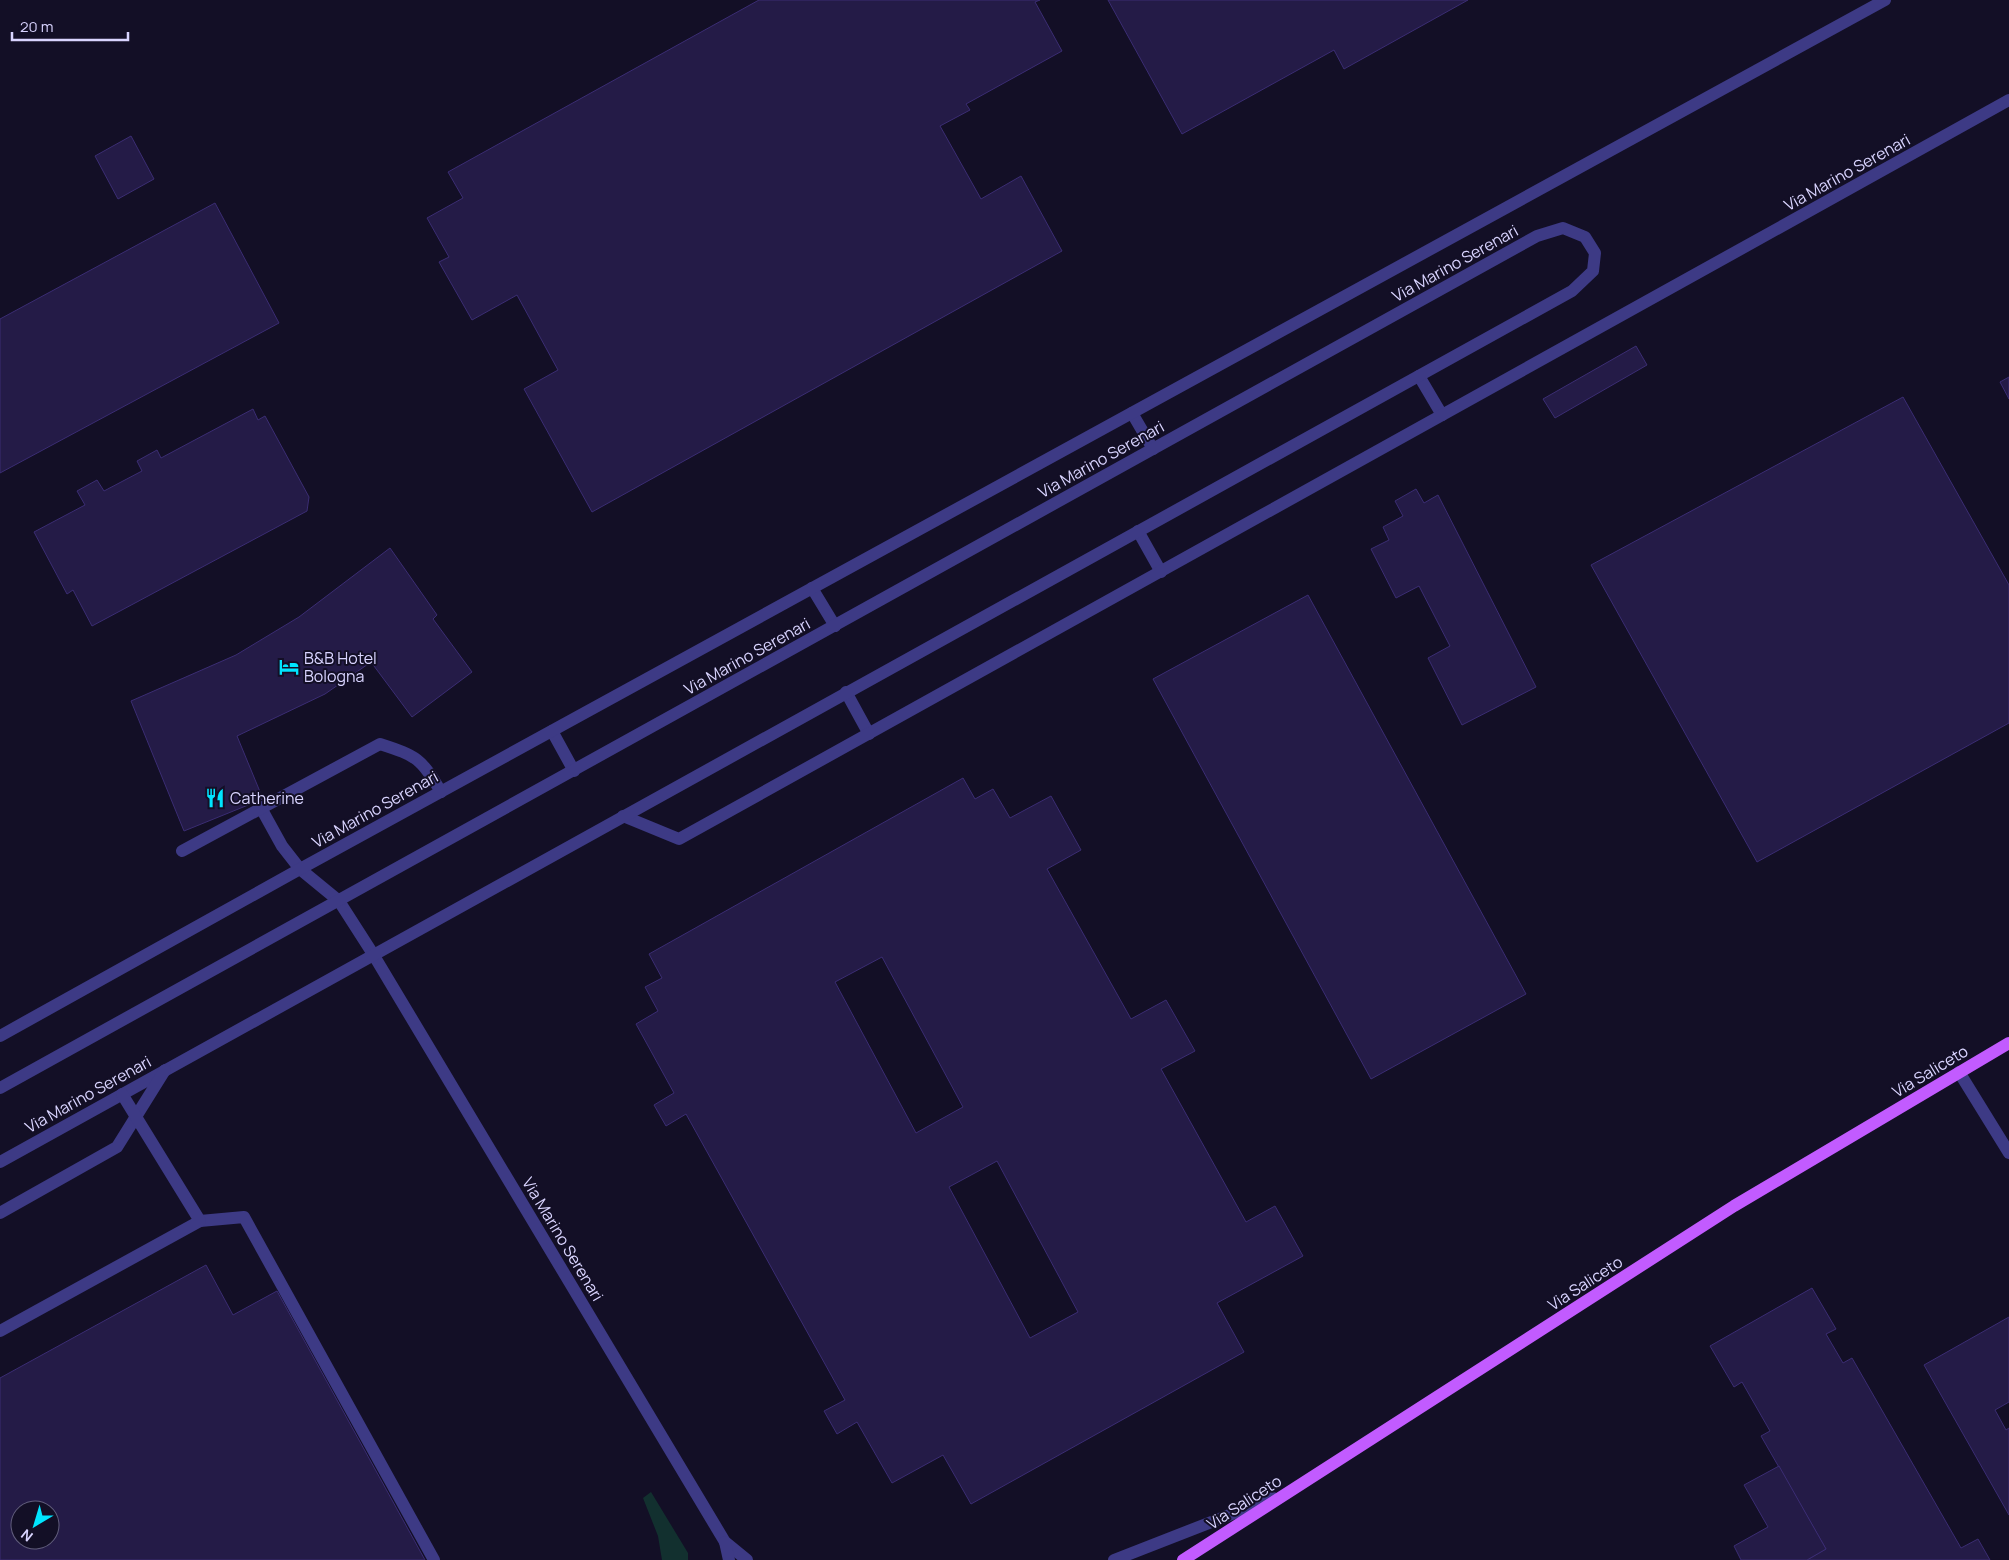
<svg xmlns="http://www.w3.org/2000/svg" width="2009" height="1560" viewBox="0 0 2009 1560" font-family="Manrope,sans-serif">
<rect width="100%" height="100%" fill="#130f26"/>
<path fill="#12302f" d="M 651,1492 L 688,1553 L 688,1560 L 662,1560 L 658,1536 L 643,1498 Z"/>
<g fill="#241b47" stroke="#3b2d73" fill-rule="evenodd">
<path d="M 759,0 L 1040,0 L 1035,2 L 1062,51 L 966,104 L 970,110 L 940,126 L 981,199 L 1021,176 L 1062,251 L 592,512 L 524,389 L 558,370 L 517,295 L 472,320 L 439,262 L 449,257 L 427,218 L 463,198 L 448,172 Z"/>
<path d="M 1108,0 L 1468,0 L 1344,69 L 1334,50 L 1182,134 Z"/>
<path d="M 131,136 L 154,179 L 118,199 L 95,156 Z"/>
<path d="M 215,203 L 279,323 L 0,473 L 0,319 Z"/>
<path d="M 1636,346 L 1647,365 L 1555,418 L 1543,399 Z"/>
<path d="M 2009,377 L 2009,399 L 2000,382 Z"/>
<path d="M 1903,397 L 2009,585 L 2009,723 L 1757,862 L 1591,565 Z"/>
<path d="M 253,409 L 258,420 L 265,416 L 309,497 L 307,511 L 92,626 L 73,590 L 67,594 L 34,532 L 85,505 L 77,491 L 97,480 L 104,491 L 142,471 L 137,461 L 157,450 L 161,458 Z"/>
<path d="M 1416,489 L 1424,503 L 1438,495 L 1536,687 L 1462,725 L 1428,658 L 1450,646 L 1419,586 L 1396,598 L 1371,549 L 1389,540 L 1383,527 L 1403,516 L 1395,501 Z"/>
<path d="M 390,548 L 437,615 L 433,619 L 472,672 L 412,717 L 371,662 L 325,694 L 237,736 L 263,799 L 184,831 L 131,701 L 236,655 L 299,617 Z"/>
<path d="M 1308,595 L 1526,994 L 1371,1079 L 1153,679 Z"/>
<path d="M 963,778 L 975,799 L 993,789 L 1010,818 L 1051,796 L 1081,850 L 1047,869 L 1131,1019 L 1166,1000 L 1195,1051 L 1161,1069 L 1246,1222 L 1275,1206 L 1303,1256 L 1217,1303 L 1244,1352 L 971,1504 L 943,1455 L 892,1483 L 857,1422 L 837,1434 L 824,1411 L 845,1400 L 686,1114 L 666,1126 L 654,1105 L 674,1093 L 636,1024 L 658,1011 L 645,987 L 662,978 L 649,954 ZM 882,957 L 963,1107 L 916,1133 L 835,982 ZM 997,1161 L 1078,1312 L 1030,1338 L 949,1187 Z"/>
<path d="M 206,1265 L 233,1315 L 277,1291 L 425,1560 L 0,1560 L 0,1378 ZM 20,1510 L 50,1510 L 50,1540 L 20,1540 Z"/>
<path d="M 1812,1288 L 1836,1329 L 1826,1334 L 1843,1363 L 1852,1358 L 1961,1548 L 1978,1539 L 1990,1560 L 1807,1560 L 1826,1549 L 1761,1436 L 1770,1431 L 1742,1382 L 1734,1387 L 1710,1346 Z"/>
<path d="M 2009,1317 L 2009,1402 L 1995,1410 L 2006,1430 L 2009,1428 L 2009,1515 L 1924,1365 Z"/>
<path d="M 1779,1466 L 1826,1549 L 1807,1560 L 1741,1560 L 1734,1546 L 1768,1527 L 1744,1485 Z"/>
</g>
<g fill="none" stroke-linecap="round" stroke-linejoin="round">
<g stroke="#3d3a85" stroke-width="12">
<path d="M 1419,376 L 1442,415"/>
<path d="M 1132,413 L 1153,449"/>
<path d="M 1138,531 L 1161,572"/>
<path d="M 812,588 L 835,626"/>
<path d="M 846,692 L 869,734"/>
<path d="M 552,731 L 574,771"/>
<path d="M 261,808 L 282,846 L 300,869 L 339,901 L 373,954 L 725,1542 L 747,1560"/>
<path d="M 623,816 L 679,839 L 2009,100"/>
<path d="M 182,851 L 380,744 C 417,756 421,758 441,792"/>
<path d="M 0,1036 L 300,869 L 1885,0"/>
<path d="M 1959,1072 L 2009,1153"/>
<path d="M 0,1088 L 1537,236 L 1563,228 L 1585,237 L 1595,253 L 1593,271 L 1572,291 L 0,1162"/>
<path d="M 0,1213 L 117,1147 L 165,1070"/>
<path d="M 200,1221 L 244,1217 L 434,1560"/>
<path d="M 0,1331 L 200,1221 L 122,1094"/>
<path d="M 725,1542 L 729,1560"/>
<path d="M 1114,1560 L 1273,1498"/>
</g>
<path stroke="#c25bff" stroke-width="12" d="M 1183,1560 L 1734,1206 L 2009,1043"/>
</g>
<defs>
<symbol id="hotel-bare" viewBox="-9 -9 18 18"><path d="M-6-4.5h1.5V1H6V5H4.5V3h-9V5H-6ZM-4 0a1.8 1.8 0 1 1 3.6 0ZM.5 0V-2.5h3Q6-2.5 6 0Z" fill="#00e5ff" stroke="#130f26" stroke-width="2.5" paint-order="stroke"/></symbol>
<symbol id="restaurant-bare" viewBox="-9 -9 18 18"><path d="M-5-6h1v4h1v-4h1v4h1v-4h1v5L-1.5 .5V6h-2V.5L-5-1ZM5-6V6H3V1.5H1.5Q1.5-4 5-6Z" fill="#00e5ff" stroke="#130f26" stroke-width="2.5" paint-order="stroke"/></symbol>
</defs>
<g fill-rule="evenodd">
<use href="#hotel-bare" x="275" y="653" width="28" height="28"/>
<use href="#restaurant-bare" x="201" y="784" width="28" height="28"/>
</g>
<g text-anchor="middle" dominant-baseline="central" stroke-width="4" stroke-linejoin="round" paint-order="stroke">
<g font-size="16" fill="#d9d4ff" stroke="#130f26">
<text transform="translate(1847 172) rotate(-29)">Via Marino Serenari</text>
<text transform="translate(1455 263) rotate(-29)">Via Marino Serenari</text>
<text transform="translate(1101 459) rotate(-29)">Via Marino Serenari</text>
<text transform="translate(747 656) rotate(-29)">Via Marino Serenari</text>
<text transform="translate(375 809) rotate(-29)">Via Marino Serenari</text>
<text transform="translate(1930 1071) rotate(-31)">Via Saliceto</text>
<text transform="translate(88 1094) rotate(-29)">Via Marino Serenari</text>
<text transform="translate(563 1239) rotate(59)">Via Marino Serenari</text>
<text transform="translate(1585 1283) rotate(-33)">Via Saliceto</text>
<text transform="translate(1244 1502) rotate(-33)">Via Saliceto</text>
</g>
<g font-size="16" fill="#d9d4ff" stroke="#130f26" text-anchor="start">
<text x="304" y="658">B&amp;B Hotel<tspan x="304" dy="18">Bologna</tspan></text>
<text x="230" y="798">Catherine</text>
</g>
</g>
<g transform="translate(35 1525) rotate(218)"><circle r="24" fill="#130f26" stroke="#625e7d"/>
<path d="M0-4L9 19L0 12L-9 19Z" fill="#00e5ff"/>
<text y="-8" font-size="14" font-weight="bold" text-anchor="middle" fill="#d9d4ff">N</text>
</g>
<path d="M12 32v8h116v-8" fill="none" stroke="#d9d4ff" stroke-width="2.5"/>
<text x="20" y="32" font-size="15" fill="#d9d4ff" stroke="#130f26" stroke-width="4" paint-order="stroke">20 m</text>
</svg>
